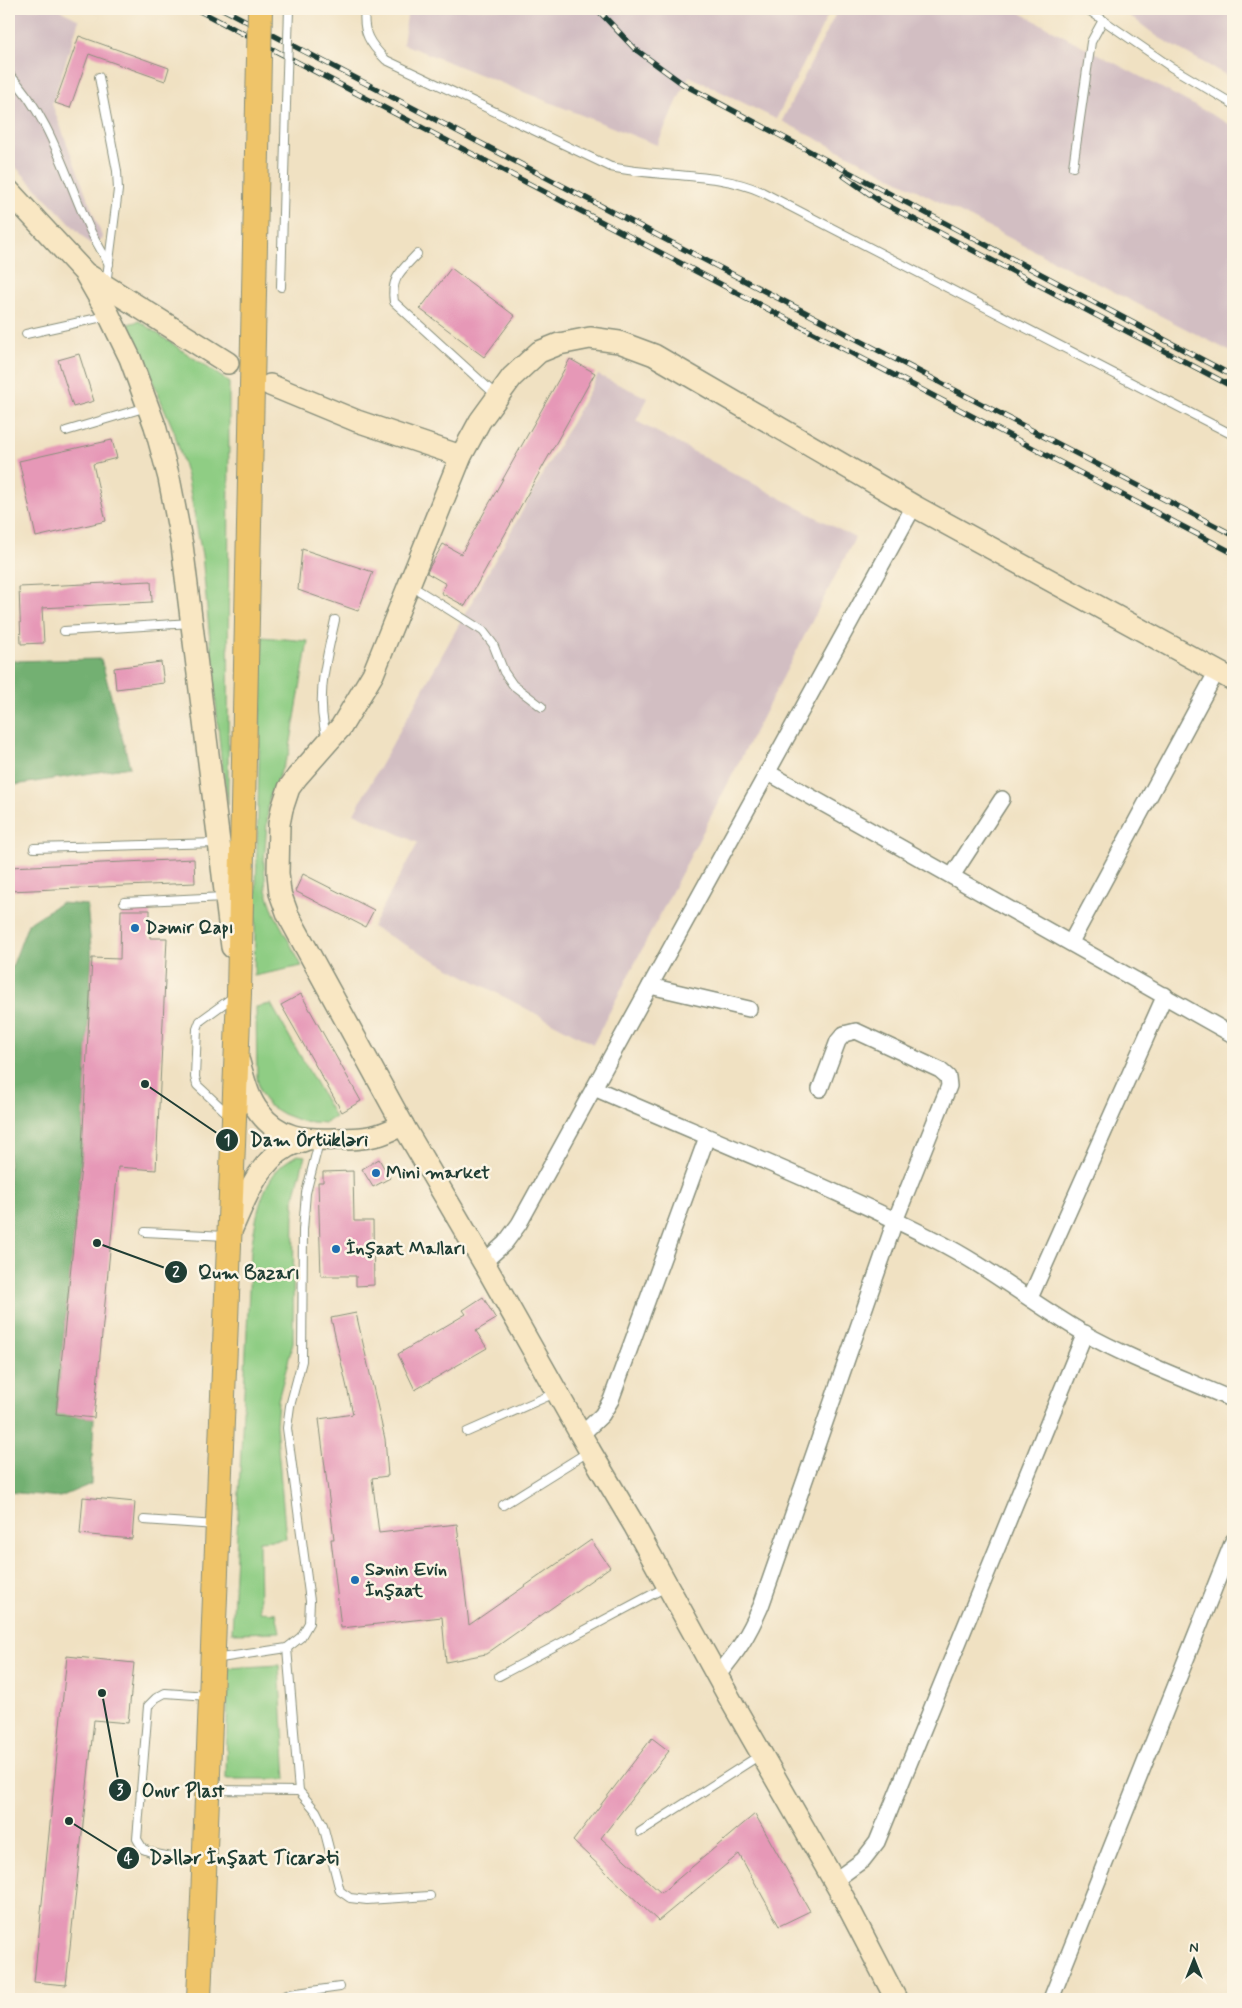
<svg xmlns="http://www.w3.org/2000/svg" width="1242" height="2008" viewBox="0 0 1242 2008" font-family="Mynerve,sans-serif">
<rect width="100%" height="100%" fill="#fcf5e5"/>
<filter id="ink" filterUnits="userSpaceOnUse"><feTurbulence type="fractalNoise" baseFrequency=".02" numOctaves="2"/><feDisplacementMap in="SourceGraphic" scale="10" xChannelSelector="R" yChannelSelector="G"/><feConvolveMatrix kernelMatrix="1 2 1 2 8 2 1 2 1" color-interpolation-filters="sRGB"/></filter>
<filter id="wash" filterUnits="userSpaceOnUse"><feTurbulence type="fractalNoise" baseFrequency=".0096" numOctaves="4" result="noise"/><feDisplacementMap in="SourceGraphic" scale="20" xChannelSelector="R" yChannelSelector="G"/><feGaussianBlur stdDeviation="1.12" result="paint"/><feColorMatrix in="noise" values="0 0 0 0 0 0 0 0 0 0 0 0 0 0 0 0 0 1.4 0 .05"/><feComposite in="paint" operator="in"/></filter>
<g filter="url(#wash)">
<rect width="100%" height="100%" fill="#f0e1c2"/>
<g fill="#d2bec2">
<path d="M 9,9 L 58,9 L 79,20 L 52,104 L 103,239 L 90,244 L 9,160 Z"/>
<path d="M 408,9 L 831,9 L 776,119 L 689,76 L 657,145 L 403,44 Z"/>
<path d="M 838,9 L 1013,9 L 1233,126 L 1233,353 L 782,121 Z"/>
<path d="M 1121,9 L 1233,9 L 1233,79 L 1158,37 Z"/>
<path d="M 598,375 L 648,398 L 636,421 L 855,538 L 593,1044 L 372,927 L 418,843 L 354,813 Z"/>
</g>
<g fill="#8fcd84" stroke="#57855c">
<path d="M 139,321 L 229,382 L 228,805 L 221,758 L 202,555 L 188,480 L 174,431 L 128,324 Z"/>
<path d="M 262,637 L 308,641 L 289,753 L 269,798 L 264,862 L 266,890 L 274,913 L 302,966 L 254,976 Z"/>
<path d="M 271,1004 L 335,1117 L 325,1123 L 301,1121 L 283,1114 L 268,1105 L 260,1092 L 257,1078 L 256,1007 Z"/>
<path d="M 297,1155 L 305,1156 L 294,1197 L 293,1343 L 278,1400 L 276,1425 L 286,1539 L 259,1541 L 260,1612 L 276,1613 L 280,1632 L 232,1633 L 251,1249 C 256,1220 259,1192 278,1169 C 283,1163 291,1159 297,1155 Z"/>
<path d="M 279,1665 L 286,1779 L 226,1779 L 228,1668 Z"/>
</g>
<g fill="#73b072" stroke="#497653">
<path d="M 101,659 L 130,767 L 9,786 L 9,661 Z"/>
<path d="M 60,903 L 87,905 L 92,958 L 81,1167 L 56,1413 L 94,1418 L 91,1484 L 60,1497 L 9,1492 L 9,1031 L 10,1016 L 9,975 L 28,924 Z"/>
</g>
<g id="blocks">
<g fill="#e698b7">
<path d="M 79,36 L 169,68 L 165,81 L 89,54 L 70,108 L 55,103 Z"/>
<path d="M 451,268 L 515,316 L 484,357 L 420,309 Z"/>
<path d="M 79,354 L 94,401 L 73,407 L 58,360 Z"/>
<path d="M 570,359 L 595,373 L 465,606 L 441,593 L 446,584 L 427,573 L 429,568 L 443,544 L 461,554 Z"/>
<path d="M 112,440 L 117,458 L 93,464 L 106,521 L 36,537 L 19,461 Z"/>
<path d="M 302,549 L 373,572 L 358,611 L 298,590 Z"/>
<path d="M 151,581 L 152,602 L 42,608 L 44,643 L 21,644 L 19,587 Z"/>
<path d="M 161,662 L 164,683 L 116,689 L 114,668 Z"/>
<path d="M 194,859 L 195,883 L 9,891 L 9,867 Z"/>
<path d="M 303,874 L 374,910 L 365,927 L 295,891 Z"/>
<path d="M 121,910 L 150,910 L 150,938 L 167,938 L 156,1170 L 118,1167 L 94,1418 L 56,1414 L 81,1167 L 92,958 L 120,959 Z"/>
<path d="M 301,994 L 361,1101 L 342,1112 L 281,1005 Z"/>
<path d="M 379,1159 L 390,1178 L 373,1187 L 362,1169 Z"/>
<path d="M 353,1171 L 354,1221 L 373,1221 L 374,1285 L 356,1286 L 356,1276 L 321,1276 L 318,1182 L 323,1182 L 323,1172 Z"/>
<path d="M 483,1297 L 496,1319 L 476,1331 L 487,1348 L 415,1390 L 398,1354 L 466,1314 L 463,1310 Z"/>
<path d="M 356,1313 L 385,1439 L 388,1476 L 372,1478 L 379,1533 L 457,1524 L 469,1625 L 591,1540 L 610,1567 L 486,1654 L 446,1662 L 442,1617 L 341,1628 L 331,1539 L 334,1539 L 319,1419 L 353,1414 L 331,1318 Z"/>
<path d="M 83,1497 L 135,1502 L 132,1539 L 80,1534 Z"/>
<path d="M 67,1656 L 134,1663 L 128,1723 L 94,1720 L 66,1985 L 34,1982 Z"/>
<path d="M 652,1738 L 669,1751 L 601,1838 L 661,1893 L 755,1814 L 810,1911 L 779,1926 L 739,1854 L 658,1921 L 573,1841 Z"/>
</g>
</g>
</g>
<g filter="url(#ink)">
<use href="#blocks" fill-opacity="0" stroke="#888f7b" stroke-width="1"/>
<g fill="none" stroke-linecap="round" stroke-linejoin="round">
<defs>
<g id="service">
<path d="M 365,9 C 362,33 370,44 386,60 L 611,167 C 660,178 715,171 762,192 L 1233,435"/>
<path d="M 1087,9 L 1171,67 L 1233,104"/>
<path d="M 9,74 C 50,116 66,178 90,230 C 96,242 103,253 109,264"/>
<path d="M 99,77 L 117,171 L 118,190 L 106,285"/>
<path d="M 1073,167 L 1091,42 L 1103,20"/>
<path d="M 417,254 C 402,270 390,278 394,302 L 497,396"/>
<path d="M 281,287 L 286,104"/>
<path d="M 26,334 L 107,316"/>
<path d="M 66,431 L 147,407"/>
<path d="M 410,585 L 483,631 L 493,644 L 504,672 L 513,685 L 542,707"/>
<path d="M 64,631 L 191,623"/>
<path d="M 327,739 C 315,697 326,662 335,620"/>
<path d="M 34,848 L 217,843"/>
<path d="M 124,902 L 224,897"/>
<path d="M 230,1116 L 197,1085 L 195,1077 L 197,1029 L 200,1021 L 233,997"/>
<path d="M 145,1232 L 226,1236"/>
<path d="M 467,1432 L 555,1393"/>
<path d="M 503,1505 L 588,1452"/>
<path d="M 144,1520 L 216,1525"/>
<path d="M 287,1648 L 299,1791 L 316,1811 L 323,1825 L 340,1891 L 350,1898 L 367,1900 L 430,1896"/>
<path d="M 214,1659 L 287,1648 L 301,1637 L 309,1623 L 310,1601 L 287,1428 L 290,1406 L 302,1361 L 303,1230 L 306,1193 L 319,1142"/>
<path d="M 499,1676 L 666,1587"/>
<path d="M 209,1790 L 299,1791"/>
<path d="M 640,1832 L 760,1755"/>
<path d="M 201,1863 L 156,1854 L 143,1849 L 137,1839 L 148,1706 L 156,1698 L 165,1693 L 209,1696"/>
<path d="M 277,1999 L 290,1994 L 340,1987"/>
</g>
<g id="minor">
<path d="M 767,772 L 1233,1035"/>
<path d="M 952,876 L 1002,799"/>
<path d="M 1071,942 L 1217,671"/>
<path d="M 650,986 L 749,1009"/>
<path d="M 594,1088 C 708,1138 825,1184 935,1240 C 987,1266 1032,1303 1082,1332 C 1130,1359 1183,1378 1233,1400"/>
<path d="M 483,1263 L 505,1243 L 519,1224 L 914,506"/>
<path d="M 1030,1298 L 1165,995"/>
<path d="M 581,1435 L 602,1415 L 611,1400 L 707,1137"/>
<path d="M 717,1676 C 738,1651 748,1636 761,1606 L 895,1221 L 949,1086 L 948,1077 L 940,1070 L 856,1031 L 844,1034 L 838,1041 L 820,1089"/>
<path d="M 834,1881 L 863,1860 L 877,1842 L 1085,1333"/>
<path d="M 1051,1999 L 1233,1541"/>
</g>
<g id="secondary">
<path d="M 9,191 L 85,273 L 109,315 L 130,358 L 155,426 L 169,478 L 182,545 L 232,947"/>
<path d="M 88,275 L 228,363"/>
<path d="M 270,385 L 357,421 L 461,456"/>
<path d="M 239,1062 C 244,1079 248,1098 259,1112 C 279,1139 305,1140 335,1139 C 350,1139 364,1139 378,1135 C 386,1133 395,1128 403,1125"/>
<path d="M 230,1233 C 244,1203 256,1164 287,1147 C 292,1144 300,1142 305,1140"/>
<path d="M 896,1999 L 841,1893 L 730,1699 L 634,1525 L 590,1451 L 488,1270 L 403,1125 L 288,915 L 280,893 L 278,873 L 279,824 L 282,809 L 289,788 L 297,777 L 341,727 L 373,674 L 461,456 L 480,421 L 512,377 L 539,352 L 559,344 L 590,338 L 619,342 L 654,355 L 914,506 L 1233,680"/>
</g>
<path id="primary" d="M 199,1999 L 239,993 L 258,105"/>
</defs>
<use href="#service" stroke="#888f7b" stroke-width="10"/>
<use href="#minor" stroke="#888f7b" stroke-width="18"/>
<use href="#secondary" stroke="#888f7b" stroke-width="24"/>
<use href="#primary" stroke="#888f7b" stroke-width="26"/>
<use href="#service" stroke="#fff" stroke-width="8"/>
<use href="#minor" stroke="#fff" stroke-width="15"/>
<use href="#secondary" stroke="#f9e7c3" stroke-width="21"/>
<use href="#primary" stroke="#efc469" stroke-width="24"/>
<defs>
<g id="rail">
<path d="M 196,9 L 1233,553"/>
<path d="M 223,9 L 1233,535"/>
<path d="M 597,9 L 635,49 L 683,84 L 1233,376"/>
<path d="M 844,176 L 881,202 L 1233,387"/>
</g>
</defs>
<use href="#rail" stroke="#1f3d34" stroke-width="5.5"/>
<use href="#rail" stroke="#fcf5e5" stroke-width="4" stroke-dasharray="11" stroke-linecap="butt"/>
<defs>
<path id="service-bridge" d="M 286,104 L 289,9"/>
<path id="primary-bridge" d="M 258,105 L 260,9"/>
</defs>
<use href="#service-bridge" stroke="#888f7b" stroke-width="10" stroke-linecap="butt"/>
<use href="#primary-bridge" stroke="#888f7b" stroke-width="26" stroke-linecap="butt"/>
<use href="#service-bridge" stroke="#fff" stroke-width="8"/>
<use href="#primary-bridge" stroke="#efc469" stroke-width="24"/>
</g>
</g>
<g fill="#1f6fb2" stroke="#fcf5e5" stroke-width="2">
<circle cx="135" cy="928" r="5"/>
<circle cx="376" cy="1173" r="5"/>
<circle cx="336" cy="1249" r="5"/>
<circle cx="355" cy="1580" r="5"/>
</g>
<g text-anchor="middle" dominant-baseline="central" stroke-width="5" stroke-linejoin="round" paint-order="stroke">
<g font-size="18" font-weight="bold" fill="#1f3d34" stroke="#fcf5e5" text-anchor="start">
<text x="145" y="928">Dəmir Qapı</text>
<text x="386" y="1173">Mini market</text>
<text x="346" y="1249">İnşaat Malları</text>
<text x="365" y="1570">Sənin Evin<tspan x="365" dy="21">İnşaat</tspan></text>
</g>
</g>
<path fill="none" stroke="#1f3d34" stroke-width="2" d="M145 1084L227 1140M97 1243L176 1272M102 1693L120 1790M69 1821L128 1858"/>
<g fill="#1f3d34" stroke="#fcf5e5" stroke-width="2">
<circle cx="145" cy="1084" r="5"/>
<circle cx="97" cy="1243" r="5"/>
<circle cx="102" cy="1693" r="5"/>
<circle cx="69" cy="1821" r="5"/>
<circle cx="227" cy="1140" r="12"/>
<circle cx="176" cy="1272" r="12"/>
<circle cx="120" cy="1790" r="12"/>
<circle cx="128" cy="1858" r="12"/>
</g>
<g font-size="15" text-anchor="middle" font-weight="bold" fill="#fff">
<text x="227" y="1145">1</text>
<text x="176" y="1277">2</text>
<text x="120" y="1795">3</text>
<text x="128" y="1863">4</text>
</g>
<g font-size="19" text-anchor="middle" font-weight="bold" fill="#1f3d34" stroke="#fcf5e5" stroke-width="5" stroke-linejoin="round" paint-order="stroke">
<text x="309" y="1146">Dam Örtükləri</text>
<text x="249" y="1279">Qum Bazarı</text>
<text x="183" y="1797">Onur Plast</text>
<text x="244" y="1864">Dəllər İnşaat Ticarəti</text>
</g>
<rect width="1242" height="2008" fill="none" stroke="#fcf5e5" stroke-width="30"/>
<g transform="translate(1194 1960)" stroke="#fcf5e5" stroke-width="4" paint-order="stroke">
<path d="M0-4L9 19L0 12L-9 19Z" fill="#1f3d34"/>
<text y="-8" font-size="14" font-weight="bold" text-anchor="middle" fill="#1f3d34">N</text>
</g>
</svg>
